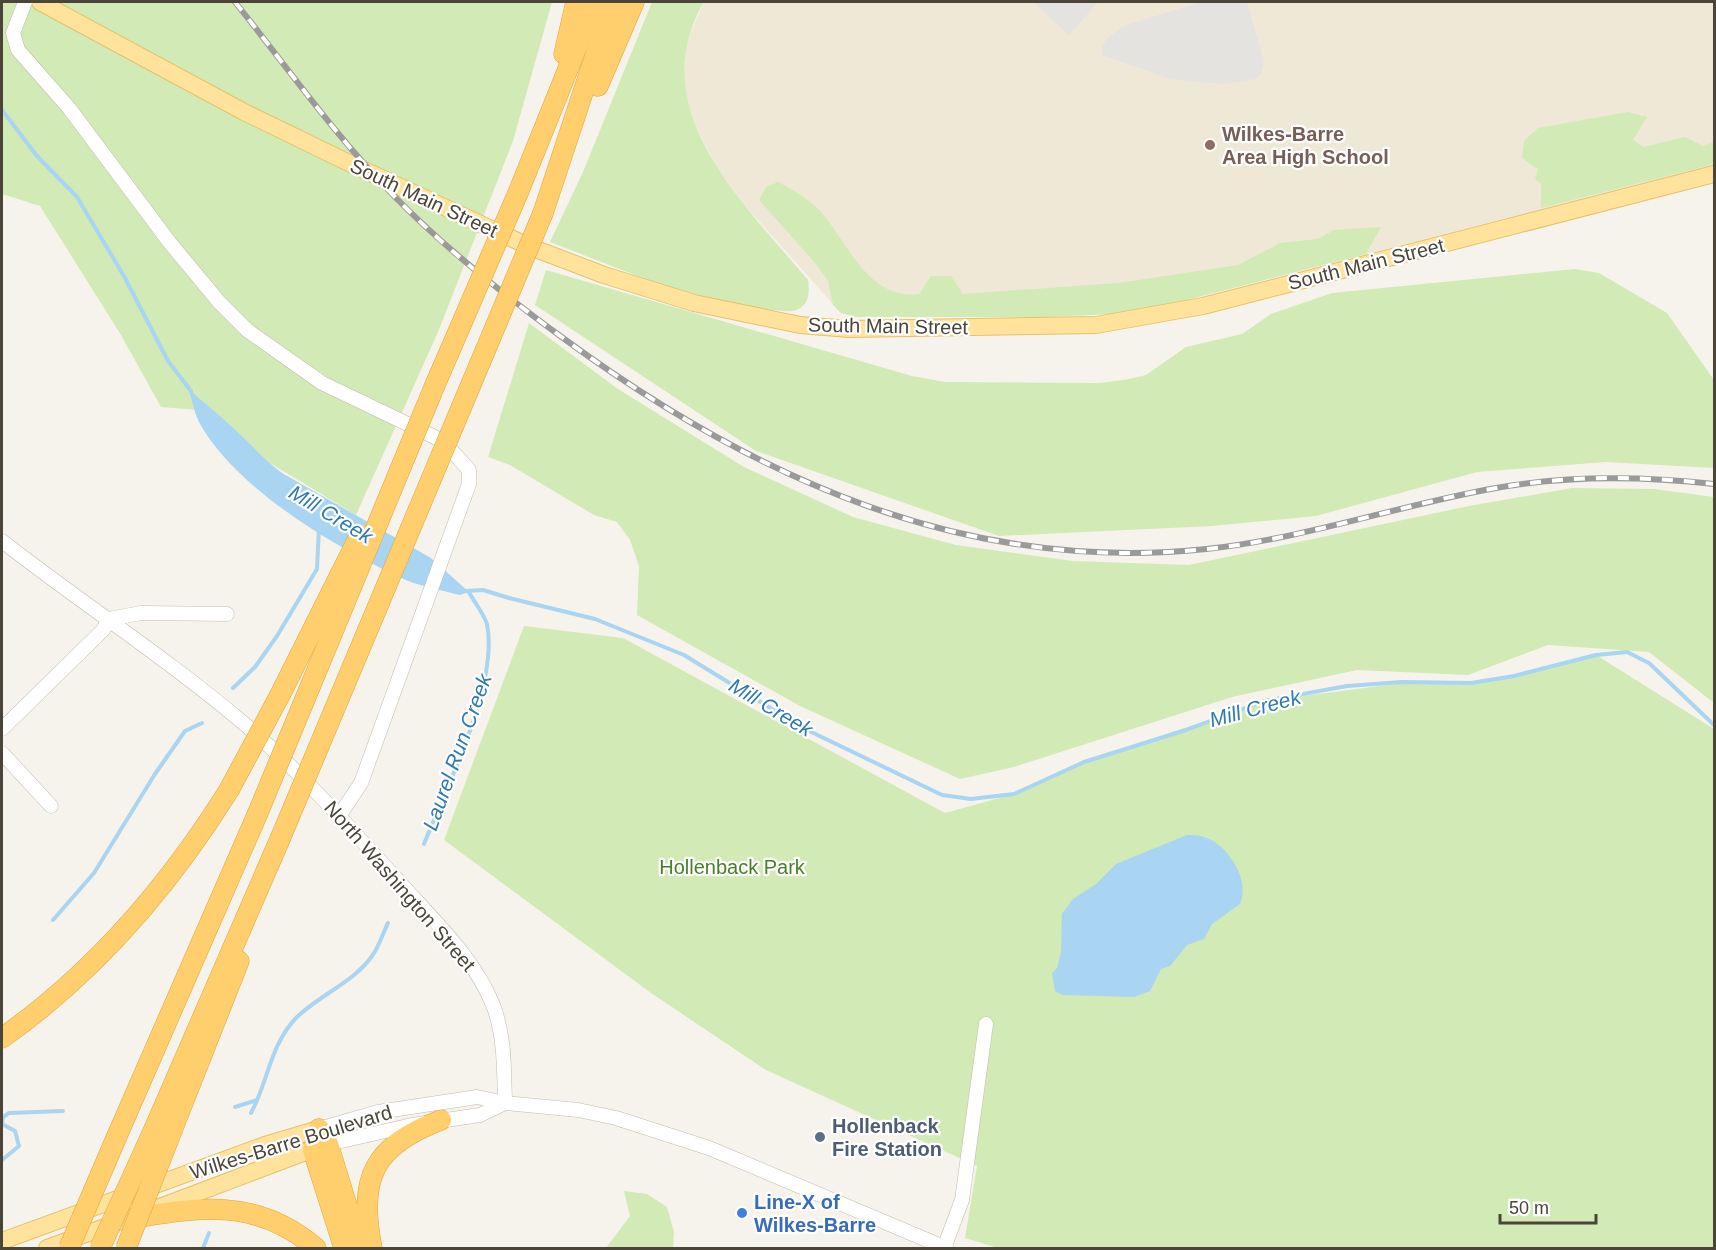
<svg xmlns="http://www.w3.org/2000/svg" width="1716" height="1250" viewBox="0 0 1716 1250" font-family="Helvetica,sans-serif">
<rect width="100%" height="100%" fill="#f6f3ec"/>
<path fill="#efe8d6" d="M 704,2 L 1714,2 L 1714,165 L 1167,305 L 1046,317 L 856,317 L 841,313 L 741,201 L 717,167 L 695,125 L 683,87 L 686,43 Z"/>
<g fill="#d2eab5">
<path d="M 2,2 L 552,2 L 513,141 L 438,332 L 356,515 L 260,457 L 230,425 L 211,411 L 161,407 L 121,335 L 40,206 L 2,194 Z"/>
<path d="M 652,2 L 704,2 C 641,109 744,203 808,280 C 810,293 809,305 796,310 C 790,313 780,310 773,310 C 696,304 622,269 550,242 L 583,172 Z"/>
<path d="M 1628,112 L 1647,117 L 1633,140 L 1644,147 L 1685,137 L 1703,146 L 1714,142 L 1714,164 L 1541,208 L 1541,184 L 1535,179 L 1538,169 L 1522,158 L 1524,141 L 1538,128 Z"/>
<path d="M 778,182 C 793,190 809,199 820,211 C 849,243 867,300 919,294 L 931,276 L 951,276 L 963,294 L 1118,283 L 1238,265 L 1280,243 L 1318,239 L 1334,230 L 1381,227 L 1366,254 L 1167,305 L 1112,314 L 1046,317 L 856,317 L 841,313 L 833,305 L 828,281 L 816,264 L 759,200 L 766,187 Z"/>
<path d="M 1575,269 L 1599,273 L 1667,313 L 1714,380 L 1714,468 L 1606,462 L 1477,472 L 1316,516 L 1212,526 L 999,536 L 756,451 L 535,305 L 546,270 L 912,376 L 945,382 L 1099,383 L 1124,380 L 1146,375 L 1186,347 L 1242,334 L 1271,314 L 1332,293 Z"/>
<path d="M 529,323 L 618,389 L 744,467 L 853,517 L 956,545 L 1073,561 L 1189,565 L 1469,506 L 1572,488 L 1654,489 L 1714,497 L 1714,703 L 1649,652 L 1548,645 L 1468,675 L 1357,670 L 1232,697 L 1014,767 L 960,779 L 800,706 L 637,615 L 639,566 L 630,540 L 617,522 L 594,515 L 510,465 L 488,457 Z"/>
<path d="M 524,626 L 623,638 L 945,813 L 1014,794 L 1084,762 L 1264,701 L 1411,682 L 1471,683 L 1515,676 L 1596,655 L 1714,729 L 1714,1248 L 998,1248 L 965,1238 L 977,1166 L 766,1070 L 651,993 L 444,840 Z"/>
<path d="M 624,1191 L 647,1194 L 667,1207 L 674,1232 L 673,1248 L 606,1248 L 630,1216 Z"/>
</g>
<g fill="#e5e3e0">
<path d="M 1033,2 L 1098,2 L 1069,35 Z"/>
<path d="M 1201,2 L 1247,2 L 1264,61 L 1261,74 L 1256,79 L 1223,84 L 1170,79 L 1102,55 L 1102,47 L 1106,40 L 1123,26 Z"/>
</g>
<g fill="#a9d4f2">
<path d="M 188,388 C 201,401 216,412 230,425 C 248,441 262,458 282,473 L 431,558 L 469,592 L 460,595 C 440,590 418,586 399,577 C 333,546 235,488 199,422 C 194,412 192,399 188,388 Z"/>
<path d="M 1187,835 C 1191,835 1197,835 1201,836 C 1227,842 1251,880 1240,904 L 1212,924 L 1204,939 L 1187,945 L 1170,966 L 1161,969 L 1150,991 L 1134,997 L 1063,995 L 1055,991 L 1052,973 L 1057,968 L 1061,952 L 1062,914 L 1073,899 L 1096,884 L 1116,864 Z"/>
</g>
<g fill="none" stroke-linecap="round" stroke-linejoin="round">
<g stroke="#a9d4f2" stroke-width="4">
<path d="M 2,110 L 37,156 L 77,197 L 125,278 L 168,361 L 191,391"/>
<path d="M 466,591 L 483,590 L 509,598 L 595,619 L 684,655 L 803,728 L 942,795 L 971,799 L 1014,794 L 1084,762 L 1186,730 L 1264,701 L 1347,686 L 1402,682 L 1471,683 L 1514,676 L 1596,655 L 1627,652 L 1649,663 L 1714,725"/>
<path d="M 233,688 L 255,667 L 277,636 L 317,569 L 319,527"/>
<path d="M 424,844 C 447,787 499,683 487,624 C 484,614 474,602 469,592"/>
<path d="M 53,920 L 94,873 L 155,774 L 185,731 L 202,723"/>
<path d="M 235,1107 L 257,1100"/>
<path d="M 251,1113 C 268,1082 270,1045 296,1018 C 319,995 353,983 372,956 C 379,947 383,933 388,923"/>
<path d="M 2,1160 L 19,1146 L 15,1131 L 2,1124 L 3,1117 L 9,1113 L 63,1111"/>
<path d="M 203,1248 L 209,1233"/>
</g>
<defs>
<g id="minor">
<path d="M 25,2 L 13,33 L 18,50 L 69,108 L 170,243 L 219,302 L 247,330 L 322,383 L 443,441 L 469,470 L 469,484 L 361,783 L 339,816"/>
<path d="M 2,541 C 80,602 165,657 241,721 C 300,771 351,829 403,886 C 436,923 474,958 493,1005 C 505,1036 504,1070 505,1103"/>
<path d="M 2,729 L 103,630 L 109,619 L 141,613 L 227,614"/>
<path d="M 2,753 L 51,806"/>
<path d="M 319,1129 L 378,1112 L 477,1097 L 505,1103 L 578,1110 L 616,1118 L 709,1148 L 946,1248"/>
<path d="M 328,1144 L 412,1125 L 480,1115 L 505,1103"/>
<path d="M 944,1248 L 962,1200 L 986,1024"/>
</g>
<g id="major">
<path d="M 40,2 L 244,112 L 349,163 L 528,246 L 604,275 L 694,303 L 800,325 L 849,329 L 1096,325 L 1203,306 L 1714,174"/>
<path d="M 152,1210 L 324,1145"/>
<path d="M 2,1241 L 265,1145 L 319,1129"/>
<path d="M 47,1248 L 116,1223"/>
</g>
<g id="highway">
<path d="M 564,54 L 576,2"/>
<path d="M 598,86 L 634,2"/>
<path d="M 518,193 L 595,2"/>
<path d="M 543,213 L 613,2"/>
<path d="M 2,1038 C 94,973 169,886 229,790"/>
<path d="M 155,1127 L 280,839"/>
<path d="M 173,1128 L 239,961"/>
<path d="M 319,1129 L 328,1144 L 360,1248"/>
<path d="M 319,1129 L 313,1150 L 344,1248"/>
<path d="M 117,1136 L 257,815"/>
<path d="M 128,1219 C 198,1207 256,1197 316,1248"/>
<path d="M 372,1248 C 358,1178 373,1146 441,1120"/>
</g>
</defs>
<use href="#minor" stroke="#c2bbae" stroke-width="15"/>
<use href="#major" stroke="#e6c16a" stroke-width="18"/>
<use href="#highway" stroke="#e0a43c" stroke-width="21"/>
<use href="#minor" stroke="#fff" stroke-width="14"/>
<use href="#major" stroke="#ffe39c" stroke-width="16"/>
<use href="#highway" stroke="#ffcf6e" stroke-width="20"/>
<defs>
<path id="rail" d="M 235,2 C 287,67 336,137 395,197 C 447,250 504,295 563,338 C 754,478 965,574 1206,549 C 1304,539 1399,505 1496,488 C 1569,475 1641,476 1714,484"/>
</defs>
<use href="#rail" stroke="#9a9a9a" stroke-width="6"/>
<use href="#rail" stroke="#fff" stroke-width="4" stroke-dasharray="11" stroke-linecap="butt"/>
<defs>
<g id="highway-bridge">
<path d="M 229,790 L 281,693 L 360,535"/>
<path d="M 257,815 L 435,385 L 518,193"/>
<path d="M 280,839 L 543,213"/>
<path d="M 69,1248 L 117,1136"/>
<path d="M 100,1248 L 155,1127"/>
<path d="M 126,1248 L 173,1128"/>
</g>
</defs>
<use href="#highway-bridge" stroke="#e0a43c" stroke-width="21" stroke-linecap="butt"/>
<use href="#highway-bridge" stroke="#ffcf6e" stroke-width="20"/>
</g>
<circle fill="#8d6e63" stroke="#fff" stroke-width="2" cx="1210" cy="145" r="6"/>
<circle fill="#5c6f8a" stroke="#fff" stroke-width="2" cx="820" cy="1137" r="6"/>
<circle fill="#3f7fe0" stroke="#fff" stroke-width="2" cx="742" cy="1213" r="6"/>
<g text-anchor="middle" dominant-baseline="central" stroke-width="4.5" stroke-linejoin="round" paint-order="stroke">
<g font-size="20" font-weight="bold" fill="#785e54" stroke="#fff" text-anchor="start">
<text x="1222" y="134">Wilkes-Barre<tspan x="1222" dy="23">Area High School</tspan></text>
</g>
<g font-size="20" fill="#4b4439" stroke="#fff">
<text transform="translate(424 198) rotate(25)">South Main Street</text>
<text transform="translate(1366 264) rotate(-14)">South Main Street</text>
<text transform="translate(888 326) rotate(1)">South Main Street</text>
<text transform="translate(400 886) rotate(49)">North Washington Street</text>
<text transform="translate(291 1142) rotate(-17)">Wilkes-Barre Boulevard</text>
</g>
<g font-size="20" fill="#4a7f2a" stroke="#fff">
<text x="732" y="867">Hollenback Park</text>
</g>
<g font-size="20" font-weight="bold" fill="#4e5e75" stroke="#fff" text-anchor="start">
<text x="832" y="1126">Hollenback<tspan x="832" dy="23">Fire Station</tspan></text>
</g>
<g font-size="20" font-weight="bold" fill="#366cbe" stroke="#fff" text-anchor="start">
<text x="754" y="1202">Line-X of<tspan x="754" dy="23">Wilkes-Barre</tspan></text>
</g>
<g font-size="21" font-style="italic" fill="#2e7ab2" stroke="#fff">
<text transform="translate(331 514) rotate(31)">Mill Creek</text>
<text transform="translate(771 707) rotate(31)">Mill Creek</text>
<text transform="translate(1255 708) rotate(-15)">Mill Creek</text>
<text transform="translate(457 752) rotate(-70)">Laurel Run Creek</text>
</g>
</g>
<rect width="1716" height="1250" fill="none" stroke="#4b4439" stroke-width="6"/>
<path d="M1500 1214v9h96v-9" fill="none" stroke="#4b4439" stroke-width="3"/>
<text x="1509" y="1214" font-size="18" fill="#4b4439" stroke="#ffffff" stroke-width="4.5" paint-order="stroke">50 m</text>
</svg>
